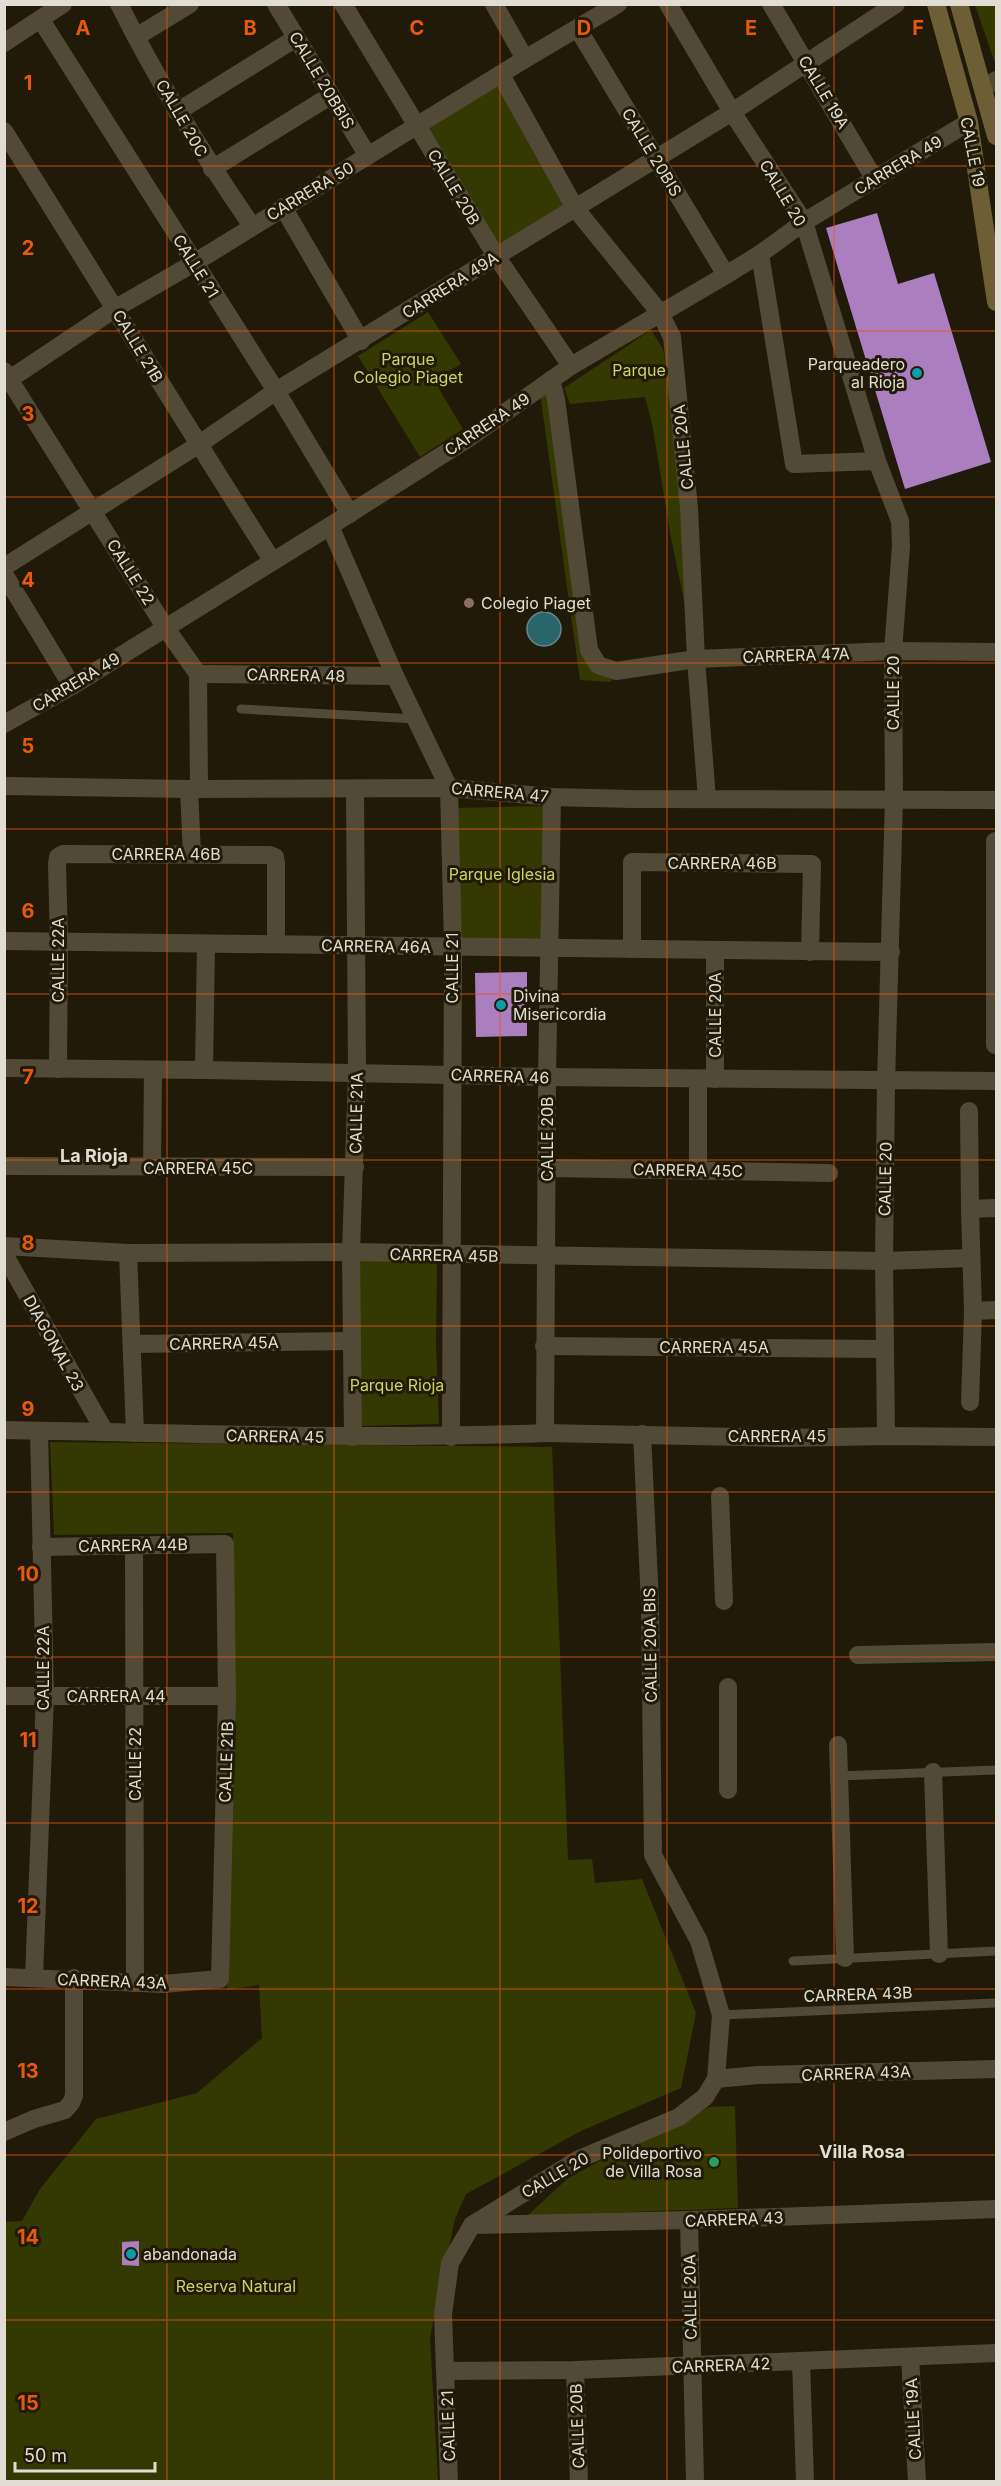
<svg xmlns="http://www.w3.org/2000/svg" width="1001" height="2486" viewBox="0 0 1001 2486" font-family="Inter,sans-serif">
<rect width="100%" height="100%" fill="#211a08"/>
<g fill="#343902">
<path d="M 975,5 L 996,5 L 996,66 Z"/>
<path d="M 500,83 L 568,204 L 496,247 L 425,131 Z"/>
<path d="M 428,312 L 461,364 L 447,372 L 451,381 L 439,389 L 463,429 L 420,457 L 358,356 Z"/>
<path d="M 651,330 L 663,349 L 670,391 L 692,639 L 671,538 L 652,423 L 645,397 L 570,404 L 564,388 Z"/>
<path d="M 547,389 L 587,664 L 614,672 L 611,682 L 580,680 L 540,393 Z"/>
<path d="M 545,806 L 548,940 L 462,940 L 455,808 Z"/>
<path d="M 354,1261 L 437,1261 L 436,1344 L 439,1424 L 358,1426 Z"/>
<path d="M 50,1442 L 552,1447 L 568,1860 L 592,1859 L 595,1883 L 642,1879 L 696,2013 L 681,2088 L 581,2131 L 466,2194 L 455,2219 L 430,2337 L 438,2481 L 5,2481 L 4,2222 L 22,2221 L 40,2189 L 96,2119 L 197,2093 L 262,2038 L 259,1985 L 227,1990 L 233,1533 L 54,1535 Z"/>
<path d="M 735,2106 L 738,2208 L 527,2216 L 567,2179 L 603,2159 L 658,2135 L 709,2107 Z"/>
</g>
<circle fill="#29666b" stroke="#608a8a" stroke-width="1.5" cx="544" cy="629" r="17"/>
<g fill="#ab7ebf">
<path d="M 877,213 L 898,284 L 934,273 L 991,462 L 905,489 L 826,228 Z"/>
<path d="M 527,972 L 527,1036 L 476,1037 L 475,973 Z"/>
<path d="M 139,2241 L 139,2266 L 122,2265 L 122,2242 Z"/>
</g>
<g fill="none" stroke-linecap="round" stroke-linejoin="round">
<g stroke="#524a37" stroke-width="9">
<path d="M 241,709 L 416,719"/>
<path d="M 839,1776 L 996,1770"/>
<path d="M 793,1961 L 996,1951"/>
<path d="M 721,2015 L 996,2003"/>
</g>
<g stroke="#524a37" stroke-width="18">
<path d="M 119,4 C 158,82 203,155 252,226"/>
<path d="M 276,4 L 368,156"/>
<path d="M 343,4 L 496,256 L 571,366"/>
<path d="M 494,4 L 525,59"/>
<path d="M 668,4 L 732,112 L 804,222 L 877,461 L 900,521 L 901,546 L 893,651 L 894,799 L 886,1082 L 884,1261 L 886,1436"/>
<path d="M 771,4 L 875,180"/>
<path d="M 41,20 L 276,391 L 350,514"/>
<path d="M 578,29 L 726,275"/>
<path d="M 136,37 L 190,4"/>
<path d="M 4,43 L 63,4"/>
<path d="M 501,75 L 575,208 L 660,313 L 672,337 L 689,508 L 696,659 L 707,799"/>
<path d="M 984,88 L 996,80"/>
<path d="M 177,112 L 296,38"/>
<path d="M 4,131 C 94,274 181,418 272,560"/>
<path d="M 212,169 L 330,96"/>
<path d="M 283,207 L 361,341"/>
<path d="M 760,254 L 794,464 L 877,461"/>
<path d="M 4,371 L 165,627 L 198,674 L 199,789"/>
<path d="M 551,380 L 556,399 L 589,650 L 598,665 L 616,671 L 696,659 L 893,651 L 996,652"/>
<path d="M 4,383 L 116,308 L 194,263 L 525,59 L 618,4"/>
<path d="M 330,526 L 395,676 L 449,788 L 453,946 L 451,1437"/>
<path d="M 4,567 L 198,445 L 276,391 L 732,112 L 896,4"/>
<path d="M 4,574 L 72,686"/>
<path d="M 198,674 L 395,676"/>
<path d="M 4,724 L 72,686 L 330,526 L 469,438 L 571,366 L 726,275 L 760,254 L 804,222 L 969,122"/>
<path d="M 4,786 L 189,789 L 449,788 L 552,797 L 631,799 L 996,800"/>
<path d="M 189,789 L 192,854"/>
<path d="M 552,797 L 547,1077 L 545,1433 L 784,1438 L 886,1436 L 996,1437"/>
<path d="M 4,941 L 891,952"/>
<path d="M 632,949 L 632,862 L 812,864 L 810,952"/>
<path d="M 995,1045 L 995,841"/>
<path d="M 4,1068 L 204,1070 L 547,1077 L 996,1081"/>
<path d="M 58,1069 L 59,941 L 57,864 L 58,857 L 63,854 L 270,855 L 275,857 L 276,863 L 276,944"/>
<path d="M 204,1070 L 206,944"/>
<path d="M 715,1079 L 715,950"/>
<path d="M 969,1111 L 970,1209"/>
<path d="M 4,1166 L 355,1167"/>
<path d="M 152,1168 L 153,1071"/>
<path d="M 547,1168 L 829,1173"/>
<path d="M 698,1170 L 698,1079"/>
<path d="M 996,1208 L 970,1209 L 973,1311 L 996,1310"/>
<path d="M 4,1246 L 128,1253 L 351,1252 L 884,1261 L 971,1258"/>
<path d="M 128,1253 L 135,1433"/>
<path d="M 4,1254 L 105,1432"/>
<path d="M 132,1344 L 351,1341"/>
<path d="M 544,1346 L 885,1349"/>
<path d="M 970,1402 L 973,1311"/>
<path d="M 4,1430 C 185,1433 365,1440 545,1433"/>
<path d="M 353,1437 L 351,1252 L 357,1073 L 355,790"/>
<path d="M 720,1496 L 724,1601"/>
<path d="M 134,1545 L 135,1983"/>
<path d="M 858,1655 L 996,1652"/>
<path d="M 4,1696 L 227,1696"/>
<path d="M 838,1745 L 845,1958"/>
<path d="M 933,1772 L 939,1954"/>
<path d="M 728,1790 L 728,1687"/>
<path d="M 4,1977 L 163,1984 L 220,1979 L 227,1696 L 225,1544 L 41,1547"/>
<path d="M 34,1977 L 45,1696 L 39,1431"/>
<path d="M 716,2079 L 758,2075 L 996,2069"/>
<path d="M 4,2132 L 34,2119 L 65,2110 L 71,2103 L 74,2096 L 74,1978"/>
<path d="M 689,2220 L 695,2482"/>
<path d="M 473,2225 L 689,2220 L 996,2209"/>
<path d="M 910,2357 L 917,2482"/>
<path d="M 801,2361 L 805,2482"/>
<path d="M 575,2370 L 579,2482"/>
<path d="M 446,2371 L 575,2370 L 996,2353"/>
<path d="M 449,2482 L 443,2314 L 450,2263 L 472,2225 L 579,2159 L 679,2117 L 705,2097 L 716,2079 L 721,2015 L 699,1941 L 653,1855 L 650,1603 L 642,1434"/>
</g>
<g stroke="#6d5e36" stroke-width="18">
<path d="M 936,4 L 969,122 L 996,302"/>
<path d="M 959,4 L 996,136"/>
</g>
</g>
<path fill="none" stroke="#e8590c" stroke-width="1.5" stroke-opacity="0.55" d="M 167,4 L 167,2482M 334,4 L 334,2482M 500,4 L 500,2482M 667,4 L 667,2482M 834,4 L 834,2482M 4,166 L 996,166M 4,331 L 996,331M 4,497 L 996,497M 4,663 L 996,663M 4,829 L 996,829M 4,994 L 996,994M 4,1160 L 996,1160M 4,1326 L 996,1326M 4,1492 L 996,1492M 4,1657 L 996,1657M 4,1823 L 996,1823M 4,1989 L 996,1989M 4,2155 L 996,2155M 4,2320 L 996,2320"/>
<g fill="#0f9aa8" stroke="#211a08" stroke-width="2">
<circle cx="917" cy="373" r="6"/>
<circle cx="501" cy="1005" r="6"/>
<circle cx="131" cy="2254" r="6"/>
</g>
<circle fill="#8d6e63" stroke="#211a08" stroke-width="2" cx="469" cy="603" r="6"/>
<circle fill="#2e9e5b" stroke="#211a08" stroke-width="2" cx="714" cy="2162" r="6"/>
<g text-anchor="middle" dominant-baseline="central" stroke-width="6" stroke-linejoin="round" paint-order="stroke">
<g font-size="16" fill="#e1ddd2" stroke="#211a08">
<text transform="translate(322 80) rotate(59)">CALLE 20BBIS</text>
<text transform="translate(824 92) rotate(59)">CALLE 19A</text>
<text transform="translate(182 118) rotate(60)">CALLE 20C</text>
<text transform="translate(652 152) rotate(59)">CALLE 20BIS</text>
<text transform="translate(973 152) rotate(79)">CALLE 19</text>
<text transform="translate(898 165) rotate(-31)">CARRERA 49</text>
<text transform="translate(454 187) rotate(59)">CALLE 20B</text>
<text transform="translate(310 191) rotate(-31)">CARRERA 50</text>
<text transform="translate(783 193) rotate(59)">CALLE 20</text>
<text transform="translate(196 266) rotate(58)">CALLE 21</text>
<text transform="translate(450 285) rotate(-32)">CARRERA 49A</text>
<text transform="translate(138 346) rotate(59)">CALLE 21B</text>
<text transform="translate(487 424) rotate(-34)">CARRERA 49</text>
<text transform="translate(683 447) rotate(-96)">CALLE 20A</text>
<text transform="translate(131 572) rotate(58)">CALLE 22</text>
<text transform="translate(796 655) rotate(-2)">CARRERA 47A</text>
<text transform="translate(296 675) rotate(1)">CARRERA 48</text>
<text transform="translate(76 682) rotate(-31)">CARRERA 49</text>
<text transform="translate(893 693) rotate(-90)">CALLE 20</text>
<text transform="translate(500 792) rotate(5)">CARRERA 47</text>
<text x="166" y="854">CARRERA 46B</text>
<text x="722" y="863">CARRERA 46B</text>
<text transform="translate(376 946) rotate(1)">CARRERA 46A</text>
<text transform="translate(58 960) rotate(-90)">CALLE 22A</text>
<text transform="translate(452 968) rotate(-90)">CALLE 21</text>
<text transform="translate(715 1015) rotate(-90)">CALLE 20A</text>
<text transform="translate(500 1076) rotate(2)">CARRERA 46</text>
<text transform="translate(356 1113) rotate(-89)">CALLE 21A</text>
<text transform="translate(547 1139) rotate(-90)">CALLE 20B</text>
<text x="198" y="1168">CARRERA 45C</text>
<text transform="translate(688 1170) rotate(1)">CARRERA 45C</text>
<text transform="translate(885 1179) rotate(-89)">CALLE 20</text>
<text transform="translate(444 1255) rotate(1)">CARRERA 45B</text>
<text transform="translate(54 1343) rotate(61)">DIAGONAL 23</text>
<text transform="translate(224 1343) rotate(-1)">CARRERA 45A</text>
<text x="714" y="1347">CARRERA 45A</text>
<text transform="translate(275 1436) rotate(1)">CARRERA 45</text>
<text x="777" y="1436">CARRERA 45</text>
<text transform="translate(133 1545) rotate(-1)">CARRERA 44B</text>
<text transform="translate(650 1645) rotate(-91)">CALLE 20A BIS</text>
<text transform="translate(43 1668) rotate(-90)">CALLE 22A</text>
<text x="116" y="1696">CARRERA 44</text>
<text transform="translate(226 1762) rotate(-88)">CALLE 21B</text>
<text transform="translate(135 1764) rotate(-90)">CALLE 22</text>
<text transform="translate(112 1981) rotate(2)">CARRERA 43A</text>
<text transform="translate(858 1994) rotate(-2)">CARRERA 43B</text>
<text transform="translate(856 2073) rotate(-2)">CARRERA 43A</text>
<text transform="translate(555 2175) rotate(-30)">CALLE 20</text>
<text transform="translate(734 2219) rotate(-2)">CARRERA 43</text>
<text transform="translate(690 2297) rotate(-91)">CALLE 20A</text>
<text transform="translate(721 2365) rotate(-2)">CARRERA 42</text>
<text transform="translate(913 2419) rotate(-93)">CALLE 19A</text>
<text transform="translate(448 2426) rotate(-92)">CALLE 21</text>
<text transform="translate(577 2426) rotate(-92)">CALLE 20B</text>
</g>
<g font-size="16" fill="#c8d567" stroke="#211a08">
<text x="408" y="359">Parque<tspan x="408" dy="18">Colegio Piaget</tspan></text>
<text x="639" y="370">Parque</text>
<text x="502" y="874">Parque Iglesia</text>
<text x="397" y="1385">Parque Rioja</text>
<text x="236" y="2286">Reserva Natural</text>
</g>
<g font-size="16" fill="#e1ddd2" stroke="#211a08" text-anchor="start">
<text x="905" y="364" text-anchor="end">Parqueadero<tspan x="905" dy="18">al Rioja</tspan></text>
<text x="481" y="603">Colegio Piaget</text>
<text x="513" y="996">Divina<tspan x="513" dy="18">Misericordia</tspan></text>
<text x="702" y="2153" text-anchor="end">Polideportivo<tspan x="702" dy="18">de Villa Rosa</tspan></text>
<text x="143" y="2254">abandonada</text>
</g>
<g font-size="18" font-weight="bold" fill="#e1ddd2" stroke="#211a08">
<text x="94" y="1155">La Rioja</text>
<text x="862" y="2151">Villa Rosa</text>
</g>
</g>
<g font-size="20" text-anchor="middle" font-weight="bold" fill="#e8590c" stroke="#211a08" stroke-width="6" stroke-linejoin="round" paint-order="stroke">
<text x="83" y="35">A</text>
<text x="250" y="35">B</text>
<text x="417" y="35">C</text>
<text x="584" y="35">D</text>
<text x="751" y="35">E</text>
<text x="918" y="35">F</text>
<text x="28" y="90">1</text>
<text x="28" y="255">2</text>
<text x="28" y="421">3</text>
<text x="28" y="587">4</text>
<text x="28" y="753">5</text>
<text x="28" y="918">6</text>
<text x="28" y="1084">7</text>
<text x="28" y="1250">8</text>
<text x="28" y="1416">9</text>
<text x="28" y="1581">10</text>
<text x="28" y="1747">11</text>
<text x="28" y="1913">12</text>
<text x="28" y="2078">13</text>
<text x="28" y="2244">14</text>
<text x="28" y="2410">15</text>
</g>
<rect width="1001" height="2486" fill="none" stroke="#e1ddd2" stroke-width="12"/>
<path d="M15 2462v9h140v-9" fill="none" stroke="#e1ddd2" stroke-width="3"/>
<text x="24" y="2462" font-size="18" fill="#e1ddd2" stroke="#211a08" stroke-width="4.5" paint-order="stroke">50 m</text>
</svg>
